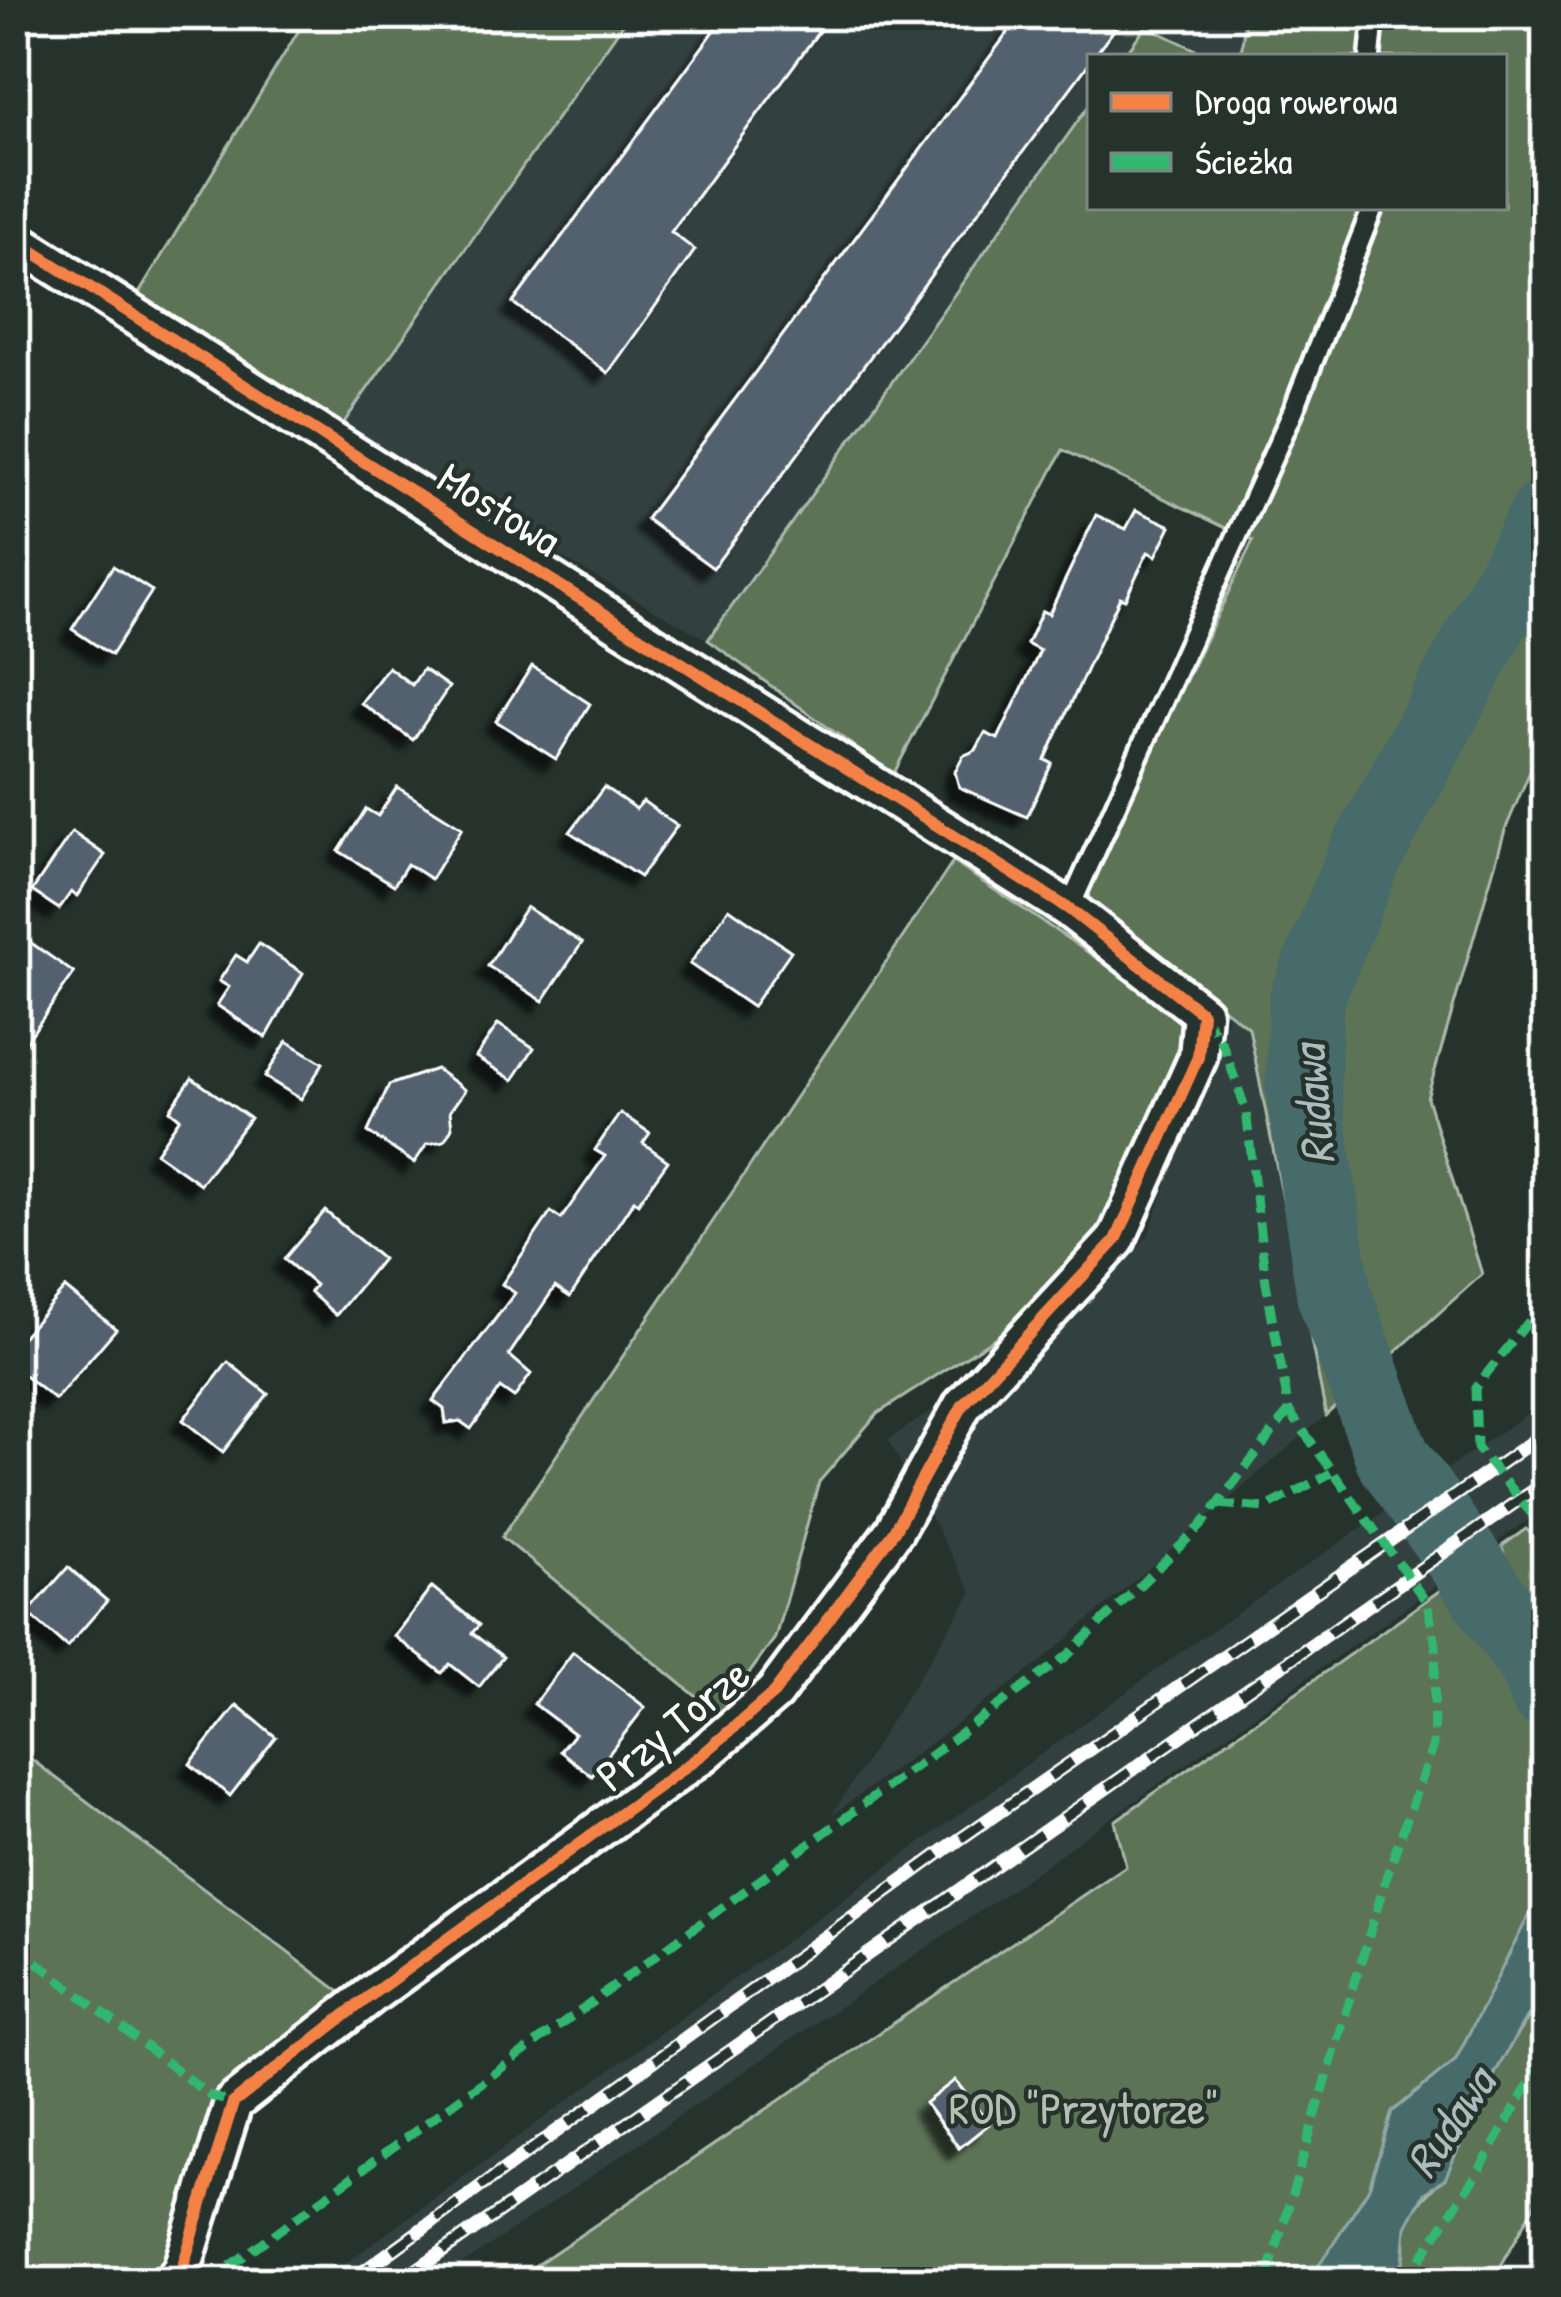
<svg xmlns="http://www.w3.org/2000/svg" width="1561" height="2297" viewBox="0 0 1561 2297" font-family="'Patrick Hand',sans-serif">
<defs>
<filter id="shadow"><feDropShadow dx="-11" dy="11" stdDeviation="3" flood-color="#0009"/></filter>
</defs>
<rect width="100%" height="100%" fill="#26332d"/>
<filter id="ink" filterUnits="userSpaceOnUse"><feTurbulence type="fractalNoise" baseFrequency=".00833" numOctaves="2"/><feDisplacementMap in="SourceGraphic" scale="24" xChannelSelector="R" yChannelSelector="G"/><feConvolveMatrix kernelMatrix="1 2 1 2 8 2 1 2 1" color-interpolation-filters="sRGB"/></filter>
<g filter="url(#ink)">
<g fill="#334040">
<path d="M 629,15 L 1245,15 L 1241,57 L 1211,57 L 1146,26 L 1123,57 L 1090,57 L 1090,104 L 708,640 L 338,431 Z"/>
<path d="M 1229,1012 L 1249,1028 L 1326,1415 L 1038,1664 L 832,1815 L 972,1592 L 888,1440 L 1077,1314 L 1148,1236 Z"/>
<path d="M 1546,1401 L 1546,1507 L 1003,1895 L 436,2282 L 320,2282 L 1188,1647 Z"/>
</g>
<g fill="#5b7357" stroke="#adb9ab" stroke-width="3">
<path d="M 308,15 L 629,15 L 338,431 L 135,300 Z"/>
<path d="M 1245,15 L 1546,15 L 1546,734 L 1505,830 L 1427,1098 L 1482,1274 L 1326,1415 L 1249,1028 L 1081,899 L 1253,541 L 1063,450 L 893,775 L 708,640 L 1090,104 L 1090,207 L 1504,207 L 1504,57 L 1241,57 Z"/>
<path d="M 1146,26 L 1211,57 L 1123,57 Z"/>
<path d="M 953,862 L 1191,1021 L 1157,1165 L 1089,1267 L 993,1339 L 877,1414 L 819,1482 L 775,1638 L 719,1715 L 502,1537 Z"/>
<path d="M 1526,1529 L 1546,1548 L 1546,1636 L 1512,1588 L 1502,1546 Z"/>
<path d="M 1456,1579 L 1498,1649 L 1544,1746 L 1546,1882 L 1455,2061 L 1392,2112 L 1369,2188 L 1308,2282 L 511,2282 L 1126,1866 L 1115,1821 Z"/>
<path d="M 15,1747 L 363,2009 L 242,2119 L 161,2282 L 15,2282 Z"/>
<path d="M 1546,1996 L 1546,2185 L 1492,2282 L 1380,2282 L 1403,2262 C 1407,2250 1403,2238 1406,2226 C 1415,2199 1437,2190 1449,2167 C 1481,2109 1501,2046 1546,1996 Z"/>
</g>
<g fill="#466a6b" stroke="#90a6a6" stroke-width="3">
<path d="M 1502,1546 L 1512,1588 L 1546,1636 L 1546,1752 L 1498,1649 L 1456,1579 Z"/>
<path d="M 1546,1882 L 1546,1996 L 1526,2018 L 1477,2105 L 1445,2179 L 1424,2193 L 1406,2226 L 1403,2262 L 1380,2282 L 1308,2282 L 1369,2188 L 1392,2112 L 1455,2061 Z"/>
</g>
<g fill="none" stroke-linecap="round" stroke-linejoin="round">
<path stroke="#466a6b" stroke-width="75" d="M 1546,517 L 1362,862 L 1306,1000 L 1303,1086 L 1334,1295 L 1393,1458 L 1534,1661 L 1546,1692"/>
</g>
<g fill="#52606d" stroke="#fff" stroke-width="3" filter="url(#shadow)">
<path d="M 726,15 L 831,15 L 671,232 L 695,250 L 608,373 L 513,303 Z"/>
<path d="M 1021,15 L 1125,15 L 713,568 L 646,519 Z"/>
<path d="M 1136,510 L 1171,526 L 1156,556 L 1148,552 L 1125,599 L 1120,597 L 1045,760 L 1052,763 L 1027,817 L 959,787 L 955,772 L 963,756 L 976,750 L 985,733 L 998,739 L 1040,651 L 1027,644 L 1042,611 L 1049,614 L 1096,515 L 1126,529 Z"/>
<path d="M 113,566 L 152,591 L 111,655 L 72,629 Z"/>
<path d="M 532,666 L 590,704 L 556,759 L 496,721 Z"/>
<path d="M 388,667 L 412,685 L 423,669 L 449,687 L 413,740 L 361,703 Z"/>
<path d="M 397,787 L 462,828 L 431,879 L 407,864 L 394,885 L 339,851 L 366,809 L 378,816 Z"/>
<path d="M 604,787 L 636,809 L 643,801 L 677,826 L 640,877 L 570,832 Z"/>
<path d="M 72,832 L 105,855 L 77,896 L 71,892 L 59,909 L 32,891 Z"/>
<path d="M 526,907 L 582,943 L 543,1001 L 488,966 Z"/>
<path d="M 729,908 L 791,951 L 752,1007 L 690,964 Z"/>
<path d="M 27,940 L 74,973 L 15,1058 L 15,958 Z"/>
<path d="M 259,944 L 303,973 L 266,1038 L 217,1005 L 229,987 L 219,981 L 236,955 L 247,962 Z"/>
<path d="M 498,1024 L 534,1048 L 513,1080 L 476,1057 Z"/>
<path d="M 287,1041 L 323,1063 L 301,1099 L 265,1077 Z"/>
<path d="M 436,1069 L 465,1090 L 450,1111 L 452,1128 L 444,1141 L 427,1144 L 414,1163 L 368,1132 L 389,1085 Z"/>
<path d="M 192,1078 L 250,1118 L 200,1184 L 156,1153 L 180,1118 L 170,1110 Z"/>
<path d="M 620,1113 L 650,1133 L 643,1143 L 668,1161 L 638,1203 L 634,1200 L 570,1297 L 555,1287 L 509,1355 L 531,1374 L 514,1398 L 500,1388 L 471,1429 L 460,1421 L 446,1423 L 444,1409 L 433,1401 L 515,1293 L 502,1284 L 551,1212 L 561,1219 L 605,1156 L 595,1150 Z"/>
<path d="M 325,1211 L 382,1259 L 336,1315 L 310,1292 L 315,1285 L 284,1259 Z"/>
<path d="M 65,1288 L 116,1329 L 55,1400 L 15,1368 L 15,1345 Z"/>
<path d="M 228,1362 L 268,1394 L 223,1452 L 183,1420 Z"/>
<path d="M 68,1567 L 107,1601 L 67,1647 L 28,1613 Z"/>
<path d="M 432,1587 L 479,1625 L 472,1633 L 503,1657 L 479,1687 L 450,1664 L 442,1673 L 394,1636 Z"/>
<path d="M 573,1652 L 645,1707 L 592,1776 L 560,1751 L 574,1734 L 534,1704 Z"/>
<path d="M 237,1705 L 276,1737 L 230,1796 L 190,1764 Z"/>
<path d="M 955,2080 L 989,2124 L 959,2148 L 925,2103 Z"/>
</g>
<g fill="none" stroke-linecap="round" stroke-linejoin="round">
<defs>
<g id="lane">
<path d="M 1370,57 L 1374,15"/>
<path d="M 1069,909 L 1294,409 L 1373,207"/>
</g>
<path id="street" d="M 15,240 L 1069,909 L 1202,1013 L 1198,1057 L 1116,1240 L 963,1405 L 894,1531 L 774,1693 L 703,1754 L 375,1992 L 233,2103 L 182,2269 L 172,2282"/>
</defs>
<use href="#lane" stroke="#fff" stroke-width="27"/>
<use href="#street" stroke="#fff" stroke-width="45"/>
<use href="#lane" stroke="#26332d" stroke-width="18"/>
<use href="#street" stroke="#26332d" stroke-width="36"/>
<defs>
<g id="rail">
<path d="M 349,2282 L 950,1846 L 1546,1432"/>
<path d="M 399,2282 L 1546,1481"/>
</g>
</defs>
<use href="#rail" stroke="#fff" stroke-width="14"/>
<use href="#rail" stroke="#26332d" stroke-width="9" stroke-dasharray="27" stroke-linecap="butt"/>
<g stroke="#33b770" stroke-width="9" stroke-dasharray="18 9" stroke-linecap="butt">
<path d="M 1204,1016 L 1223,1045 L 1246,1110 L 1266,1283 L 1289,1411 L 1427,1603 L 1436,1645 L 1433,1745 L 1386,1878 L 1266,2282"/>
<path d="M 1546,1300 L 1475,1388 L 1477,1448 L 1546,1531"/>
<path d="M 1218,1504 L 1265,1508 L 1331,1473"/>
<path d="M 15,1945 L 210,2096 L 233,2103"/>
<path d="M 208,2282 L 1067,1656 L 1201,1526 L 1289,1411"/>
<path d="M 1405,2282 L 1480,2169 L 1546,2054"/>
</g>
<defs>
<path id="cycleway" d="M 15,240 L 1069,909 L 1202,1013 L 1198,1057 L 1116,1240 L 963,1405 L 894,1531 L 774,1693 L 703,1754 L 375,1992 L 233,2103 L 182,2269 L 172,2282"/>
</defs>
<use href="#cycleway" stroke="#26332d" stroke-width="20"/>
<use href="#cycleway" stroke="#f48246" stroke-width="12"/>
</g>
</g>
<g text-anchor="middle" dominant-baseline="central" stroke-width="9" stroke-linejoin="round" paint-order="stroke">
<g font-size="45" fill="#fff" stroke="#26332d">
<text transform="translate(500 508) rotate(32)">Mostowa</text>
<text transform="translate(672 1724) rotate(-39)">Przy Torze</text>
</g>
<g font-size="45" fill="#b5c0b3" stroke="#26332d">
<text x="1084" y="2107">ROD "Przytorze"</text>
</g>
<g font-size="48" font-style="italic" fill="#acbcbc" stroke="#26332d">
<text transform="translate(1312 1105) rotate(-95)">Rudawa</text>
<text transform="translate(1449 2122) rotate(-56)">Rudawa</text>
</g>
</g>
<rect width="1561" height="2297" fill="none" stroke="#26332d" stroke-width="60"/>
<rect x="30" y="30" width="1501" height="2237" fill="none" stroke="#fff" stroke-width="4.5" filter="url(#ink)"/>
<rect x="1087" y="54" width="420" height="156" fill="#26332d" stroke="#7d8581" stroke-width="3"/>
<rect x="1111" y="93" width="60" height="18" fill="#f48246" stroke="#7d8581" stroke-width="3"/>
<text x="1195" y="114" font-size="36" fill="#ffffff">Droga rowerowa</text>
<rect x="1111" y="153" width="60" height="18" fill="#33b770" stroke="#7d8581" stroke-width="3"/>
<text x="1195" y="174" font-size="36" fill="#ffffff">Ścieżka</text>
</svg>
